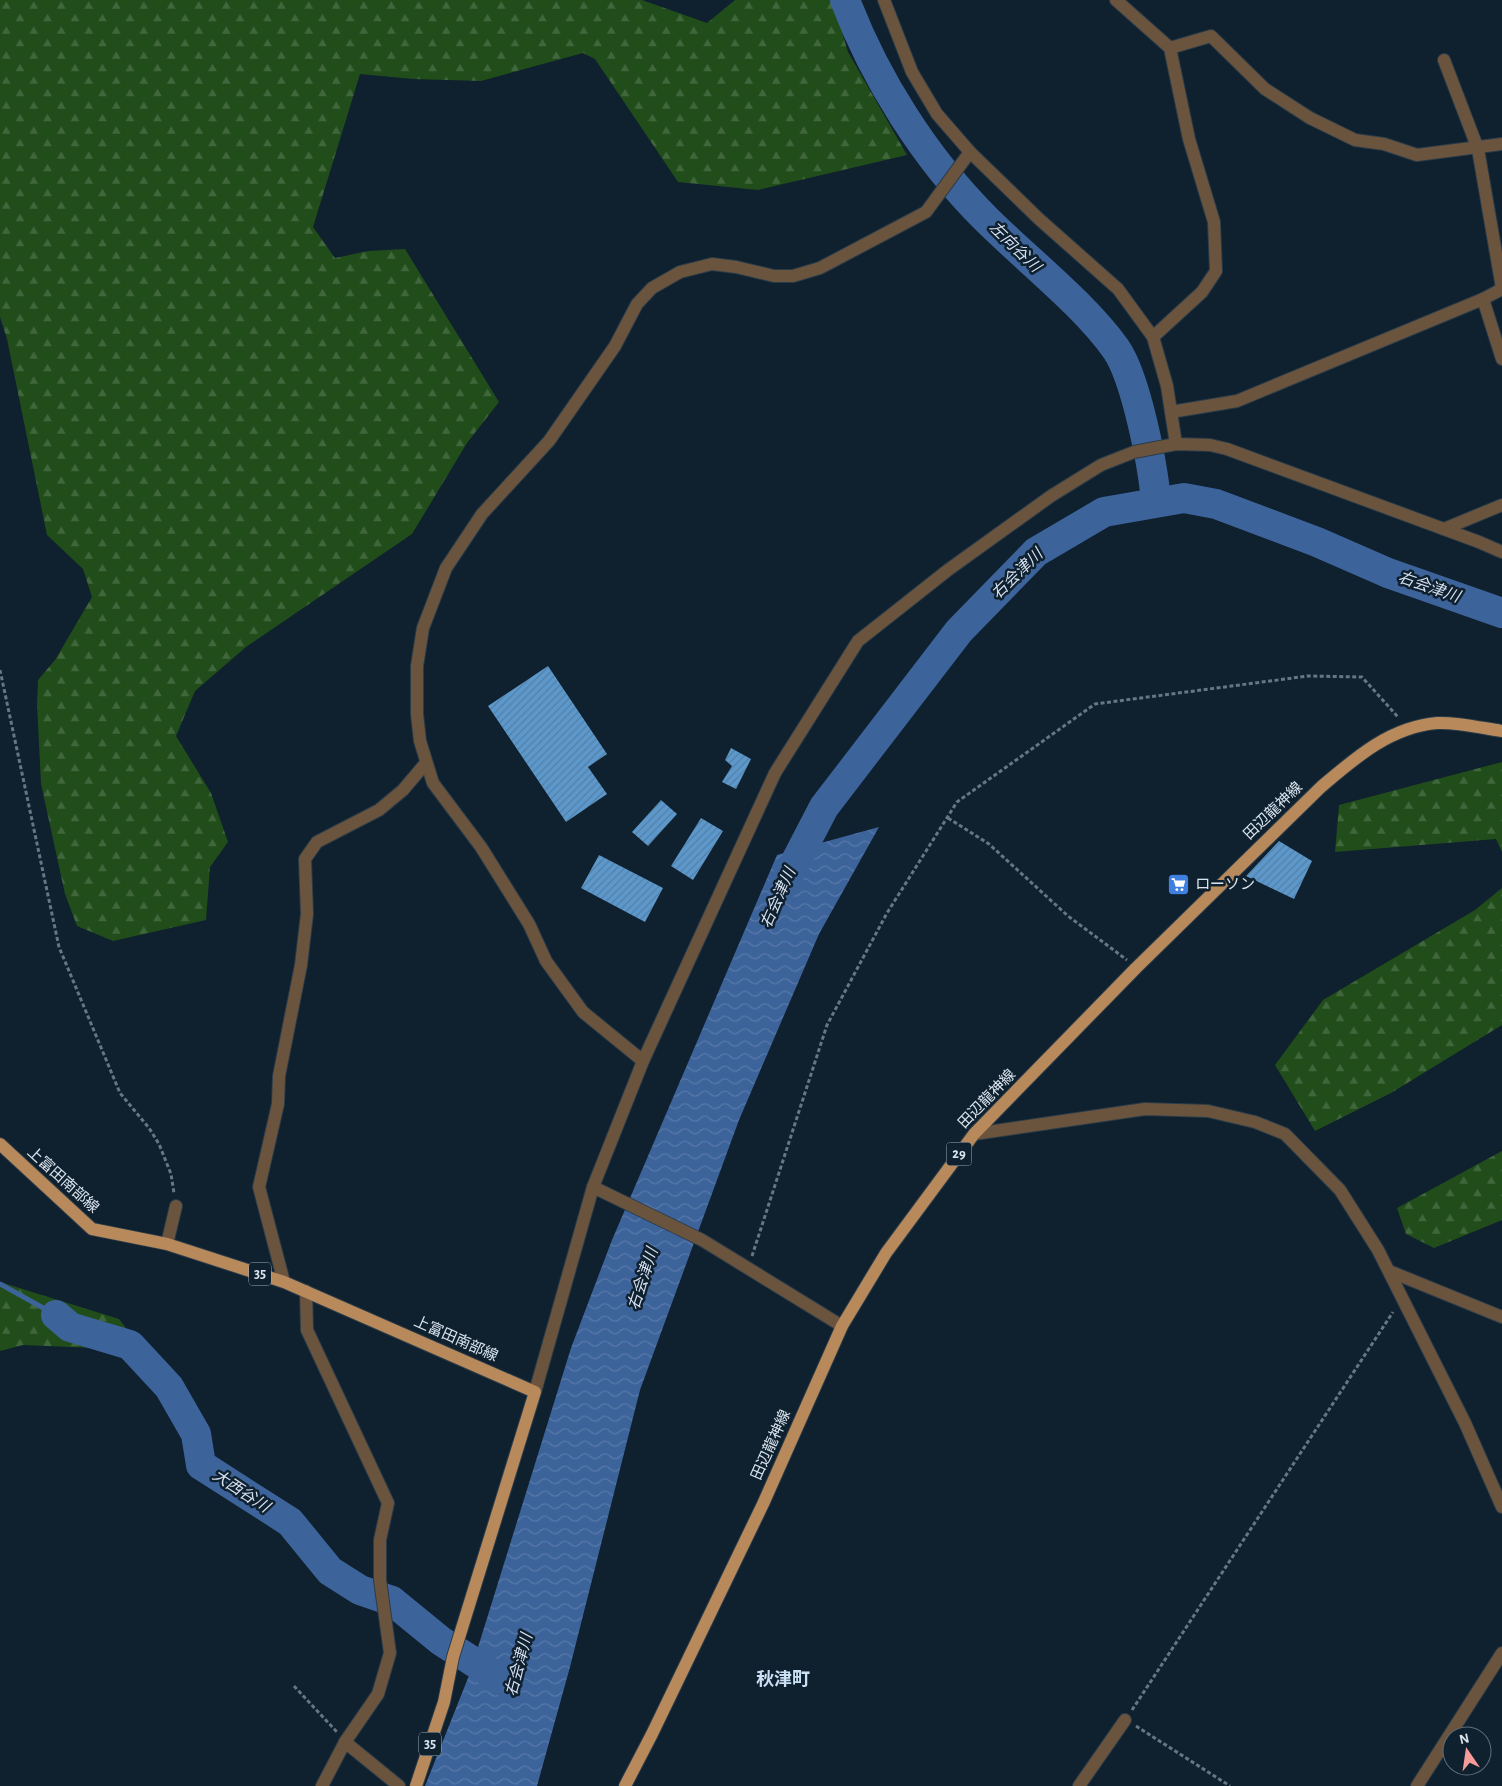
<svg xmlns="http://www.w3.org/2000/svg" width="1502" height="1786" viewBox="0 0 1502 1786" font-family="'Alegreya Sans','Noto Sans JP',sans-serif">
<defs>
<pattern id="forest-firs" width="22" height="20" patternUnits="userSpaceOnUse" patternTransform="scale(1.25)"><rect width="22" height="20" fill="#204d1a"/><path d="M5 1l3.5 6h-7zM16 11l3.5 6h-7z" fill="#40663c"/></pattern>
<pattern id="water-waves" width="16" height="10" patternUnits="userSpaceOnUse" patternTransform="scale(1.25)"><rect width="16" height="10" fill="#3d639b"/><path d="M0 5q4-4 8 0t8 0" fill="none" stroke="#5879a9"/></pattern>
<pattern id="building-hatch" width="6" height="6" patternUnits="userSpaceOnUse" patternTransform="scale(1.25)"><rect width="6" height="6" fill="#5c98cc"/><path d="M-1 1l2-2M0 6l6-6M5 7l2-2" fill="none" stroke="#547fa4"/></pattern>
</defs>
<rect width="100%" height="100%" fill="#0f202e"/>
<g fill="url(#forest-firs)">
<path d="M 0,0 L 642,0 L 707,23 L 735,0 L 832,0 L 848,52 L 907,155 L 758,190 L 678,182 L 595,59 L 583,53 L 481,81 L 413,79 L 360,74 L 313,227 L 335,258 L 368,251 L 405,249 L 499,402 L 467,443 L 412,534 L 246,647 L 195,691 L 176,736 L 211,793 L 228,842 L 210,867 L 206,920 L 113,941 L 77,926 L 65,894 L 41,784 L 37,704 L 38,680 L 55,660 L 92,597 L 83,569 L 47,535 L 7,339 L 0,317 Z"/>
<path d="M 1502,762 L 1502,852 L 1496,839 L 1335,852 L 1339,805 Z"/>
<path d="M 1502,888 L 1502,1025 L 1391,1093 L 1315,1131 L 1275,1065 L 1323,1000 L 1475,910 Z"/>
<path d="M 1502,1151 L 1502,1220 L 1434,1248 L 1406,1234 L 1397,1208 Z"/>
<path d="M 0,1282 L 119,1319 L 143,1350 L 23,1345 L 0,1351 Z"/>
</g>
<path fill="url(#water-waves)" d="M 879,827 L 819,934 L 739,1120 L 640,1390 L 570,1667 L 537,1786 L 425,1786 L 470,1673 L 571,1348 L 612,1240 L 777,855 Z"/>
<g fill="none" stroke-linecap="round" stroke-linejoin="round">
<path stroke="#3d639b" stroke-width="5" d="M 0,1284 L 56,1315"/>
<g stroke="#3d639b" stroke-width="30">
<path d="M 845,0 C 875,79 925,158 985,218 C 1026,259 1083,303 1116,349 C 1136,378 1153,465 1156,502"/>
<path d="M 784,884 L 824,807 L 959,631 L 1036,552 L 1104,512 L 1184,498 L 1216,504 L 1317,542 L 1388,573 L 1502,613"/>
<path d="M 56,1315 L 70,1327 L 130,1345 L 169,1387 L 196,1434 L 201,1465 L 290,1522 L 330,1571 L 360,1590 L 392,1601 L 441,1641 L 508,1684"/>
</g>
</g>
<g fill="url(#building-hatch)">
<path d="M 548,666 L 607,754 L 588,767 L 607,794 L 566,822 L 488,706 Z"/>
<path d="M 731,748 L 751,759 L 736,789 L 722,782 L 732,766 L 725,760 Z"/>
<path d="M 661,800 L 677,814 L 648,846 L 632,832 Z"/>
<path d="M 701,818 L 723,831 L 693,880 L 671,866 Z"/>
<path d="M 1279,841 L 1312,861 L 1294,899 L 1246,876 Z"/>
<path d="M 599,855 L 663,888 L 645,922 L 581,888 Z"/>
</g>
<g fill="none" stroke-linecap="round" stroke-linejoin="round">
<defs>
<g id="minor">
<path d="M 884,0 L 912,72 L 937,114 L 970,152 L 1039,219 L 1118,289 L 1153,337 L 1167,386 L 1176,444"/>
<path d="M 1116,0 L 1170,48 L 1189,139 L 1214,222 L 1216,271 L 1202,292 L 1153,337"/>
<path d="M 1170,48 L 1211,36 L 1265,89 L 1310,118 L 1355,140 L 1384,144 L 1417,155 L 1502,144"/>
<path d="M 1444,60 L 1478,149 L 1502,288"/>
<path d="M 1502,289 L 1483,299 L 1502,359"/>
<path d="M 1171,412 L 1237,401 L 1483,299"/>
<path d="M 1444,529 L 1502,505"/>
<path d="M 643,1061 L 583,1012 L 546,961 L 529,924 L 481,847 L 433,783 L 420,741 L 417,714 L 417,666 L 423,628 L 446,568 L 482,514 L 549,441 L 615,346 L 637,304 L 652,288 L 680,272 L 712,264 L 736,267 L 774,276 L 793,276 L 820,268 L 926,212 L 970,152"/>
<path d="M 974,1134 L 1145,1109 L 1208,1111 L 1255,1122 L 1285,1134 L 1340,1190 L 1378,1250 L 1465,1423 L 1502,1507"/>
<path d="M 593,1187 L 702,1240 L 842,1326"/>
<path d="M 167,1244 L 176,1206"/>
<path d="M 1389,1271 L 1502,1317"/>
<path d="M 284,1282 L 259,1187 L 278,1104 L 279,1076 L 301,965 L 307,914 L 305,859 L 317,842 L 379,810 L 403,790 L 425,764"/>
<path d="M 306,1291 L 307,1330 L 388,1503 L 380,1540 L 380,1580 L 390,1653 L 378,1694 L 345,1742 L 322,1786"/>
<path d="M 535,1392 L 593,1187 L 643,1061 L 775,773 L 858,641 L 948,570 L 1051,496 L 1101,465 L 1134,452 L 1176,444 L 1210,445 L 1227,449 L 1479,542 L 1502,552"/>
<path d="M 345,1742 L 399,1786"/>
<path d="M 1079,1786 L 1125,1720"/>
<path d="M 1417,1786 L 1502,1653"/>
</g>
<g id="major">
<path d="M 0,1144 L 92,1229 L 167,1244 L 284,1282 L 535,1392 L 453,1657 L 444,1702 L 416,1786"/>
<path d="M 625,1786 L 652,1734 L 763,1504 L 842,1326 L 886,1253 L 974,1134 L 1136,968 L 1321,787 C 1355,758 1390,727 1437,723 C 1457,722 1482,728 1502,731"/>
</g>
</defs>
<use href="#minor" stroke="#2b3c49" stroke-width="14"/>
<use href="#major" stroke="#2b3c49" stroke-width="14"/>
<g stroke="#677682" stroke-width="3" stroke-dasharray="4 2.5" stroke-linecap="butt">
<path d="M 0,670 L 59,947 L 120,1093 L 149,1128 L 159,1144 L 171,1174 L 174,1193"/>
<path d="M 948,818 L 989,844 L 1068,916 L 1127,960"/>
<path d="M 752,1256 L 827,1025 L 887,913 L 957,802 L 1095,704 L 1308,676 L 1362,677 L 1398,717"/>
<path d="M 294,1686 L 337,1732"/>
<path d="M 1132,1710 L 1393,1312"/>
<path d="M 1136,1726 L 1230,1786"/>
</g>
<use href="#minor" stroke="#6b543e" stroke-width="12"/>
<use href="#major" stroke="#b8895b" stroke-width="12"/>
</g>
<defs>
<symbol id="supermarket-square" viewBox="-11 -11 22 22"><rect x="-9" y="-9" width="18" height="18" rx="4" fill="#3f7fe0" stroke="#0f202e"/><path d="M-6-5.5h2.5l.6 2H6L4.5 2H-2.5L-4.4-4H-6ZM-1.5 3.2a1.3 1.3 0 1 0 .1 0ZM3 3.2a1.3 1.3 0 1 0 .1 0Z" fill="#fff"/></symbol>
</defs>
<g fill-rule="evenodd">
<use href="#supermarket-square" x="1166" y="872" width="25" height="25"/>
</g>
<g text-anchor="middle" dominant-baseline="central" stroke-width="5" stroke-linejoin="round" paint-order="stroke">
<g fill="#0f202e" stroke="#9daab5" stroke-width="1">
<rect x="946.5" y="1142.5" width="25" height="23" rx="4"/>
<rect x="249" y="1262.5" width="22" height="23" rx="4"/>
<rect x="419" y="1732.5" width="22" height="23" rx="4"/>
</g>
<g font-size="14" font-weight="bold" fill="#dae5ef">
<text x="959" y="1154">29</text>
<text x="260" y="1274">35</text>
<text x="430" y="1744">35</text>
</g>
<g font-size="15" fill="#dae5ef" stroke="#0f202e">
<text transform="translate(1273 811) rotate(-44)">田辺龍神線</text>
<text transform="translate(987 1099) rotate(-46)">田辺龍神線</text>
<text transform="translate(63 1180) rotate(42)">上富田南部線</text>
<text transform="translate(456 1339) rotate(24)">上富田南部線</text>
<text transform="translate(771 1445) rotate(-66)">田辺龍神線</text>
</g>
<g font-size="15" fill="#dae5ef" stroke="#0f202e" text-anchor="start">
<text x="1195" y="884">ローソン</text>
</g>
<g font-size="16" font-style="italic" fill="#d4dff0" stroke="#0f202e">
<text transform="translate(1015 247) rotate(44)">左向谷川</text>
<text transform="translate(1017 574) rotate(-44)">右会津川</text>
<text transform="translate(1429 587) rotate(19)">右会津川</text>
<text transform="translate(778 898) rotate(-66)">右会津川</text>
<text transform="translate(643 1279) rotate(-72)">右会津川</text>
<text transform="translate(241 1491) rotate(33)">大西谷川</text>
<text transform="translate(519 1665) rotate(-75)">右会津川</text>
</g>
<g font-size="18" font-weight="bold" fill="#cae0f4" stroke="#0f202e">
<text x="783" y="1680">秋津町</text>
</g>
</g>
<g transform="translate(1467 1751) rotate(347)"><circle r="24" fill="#0f202e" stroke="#606f7b"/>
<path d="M0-4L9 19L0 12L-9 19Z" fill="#f59b99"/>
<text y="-8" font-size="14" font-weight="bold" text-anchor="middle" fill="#dae5ef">N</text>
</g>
</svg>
